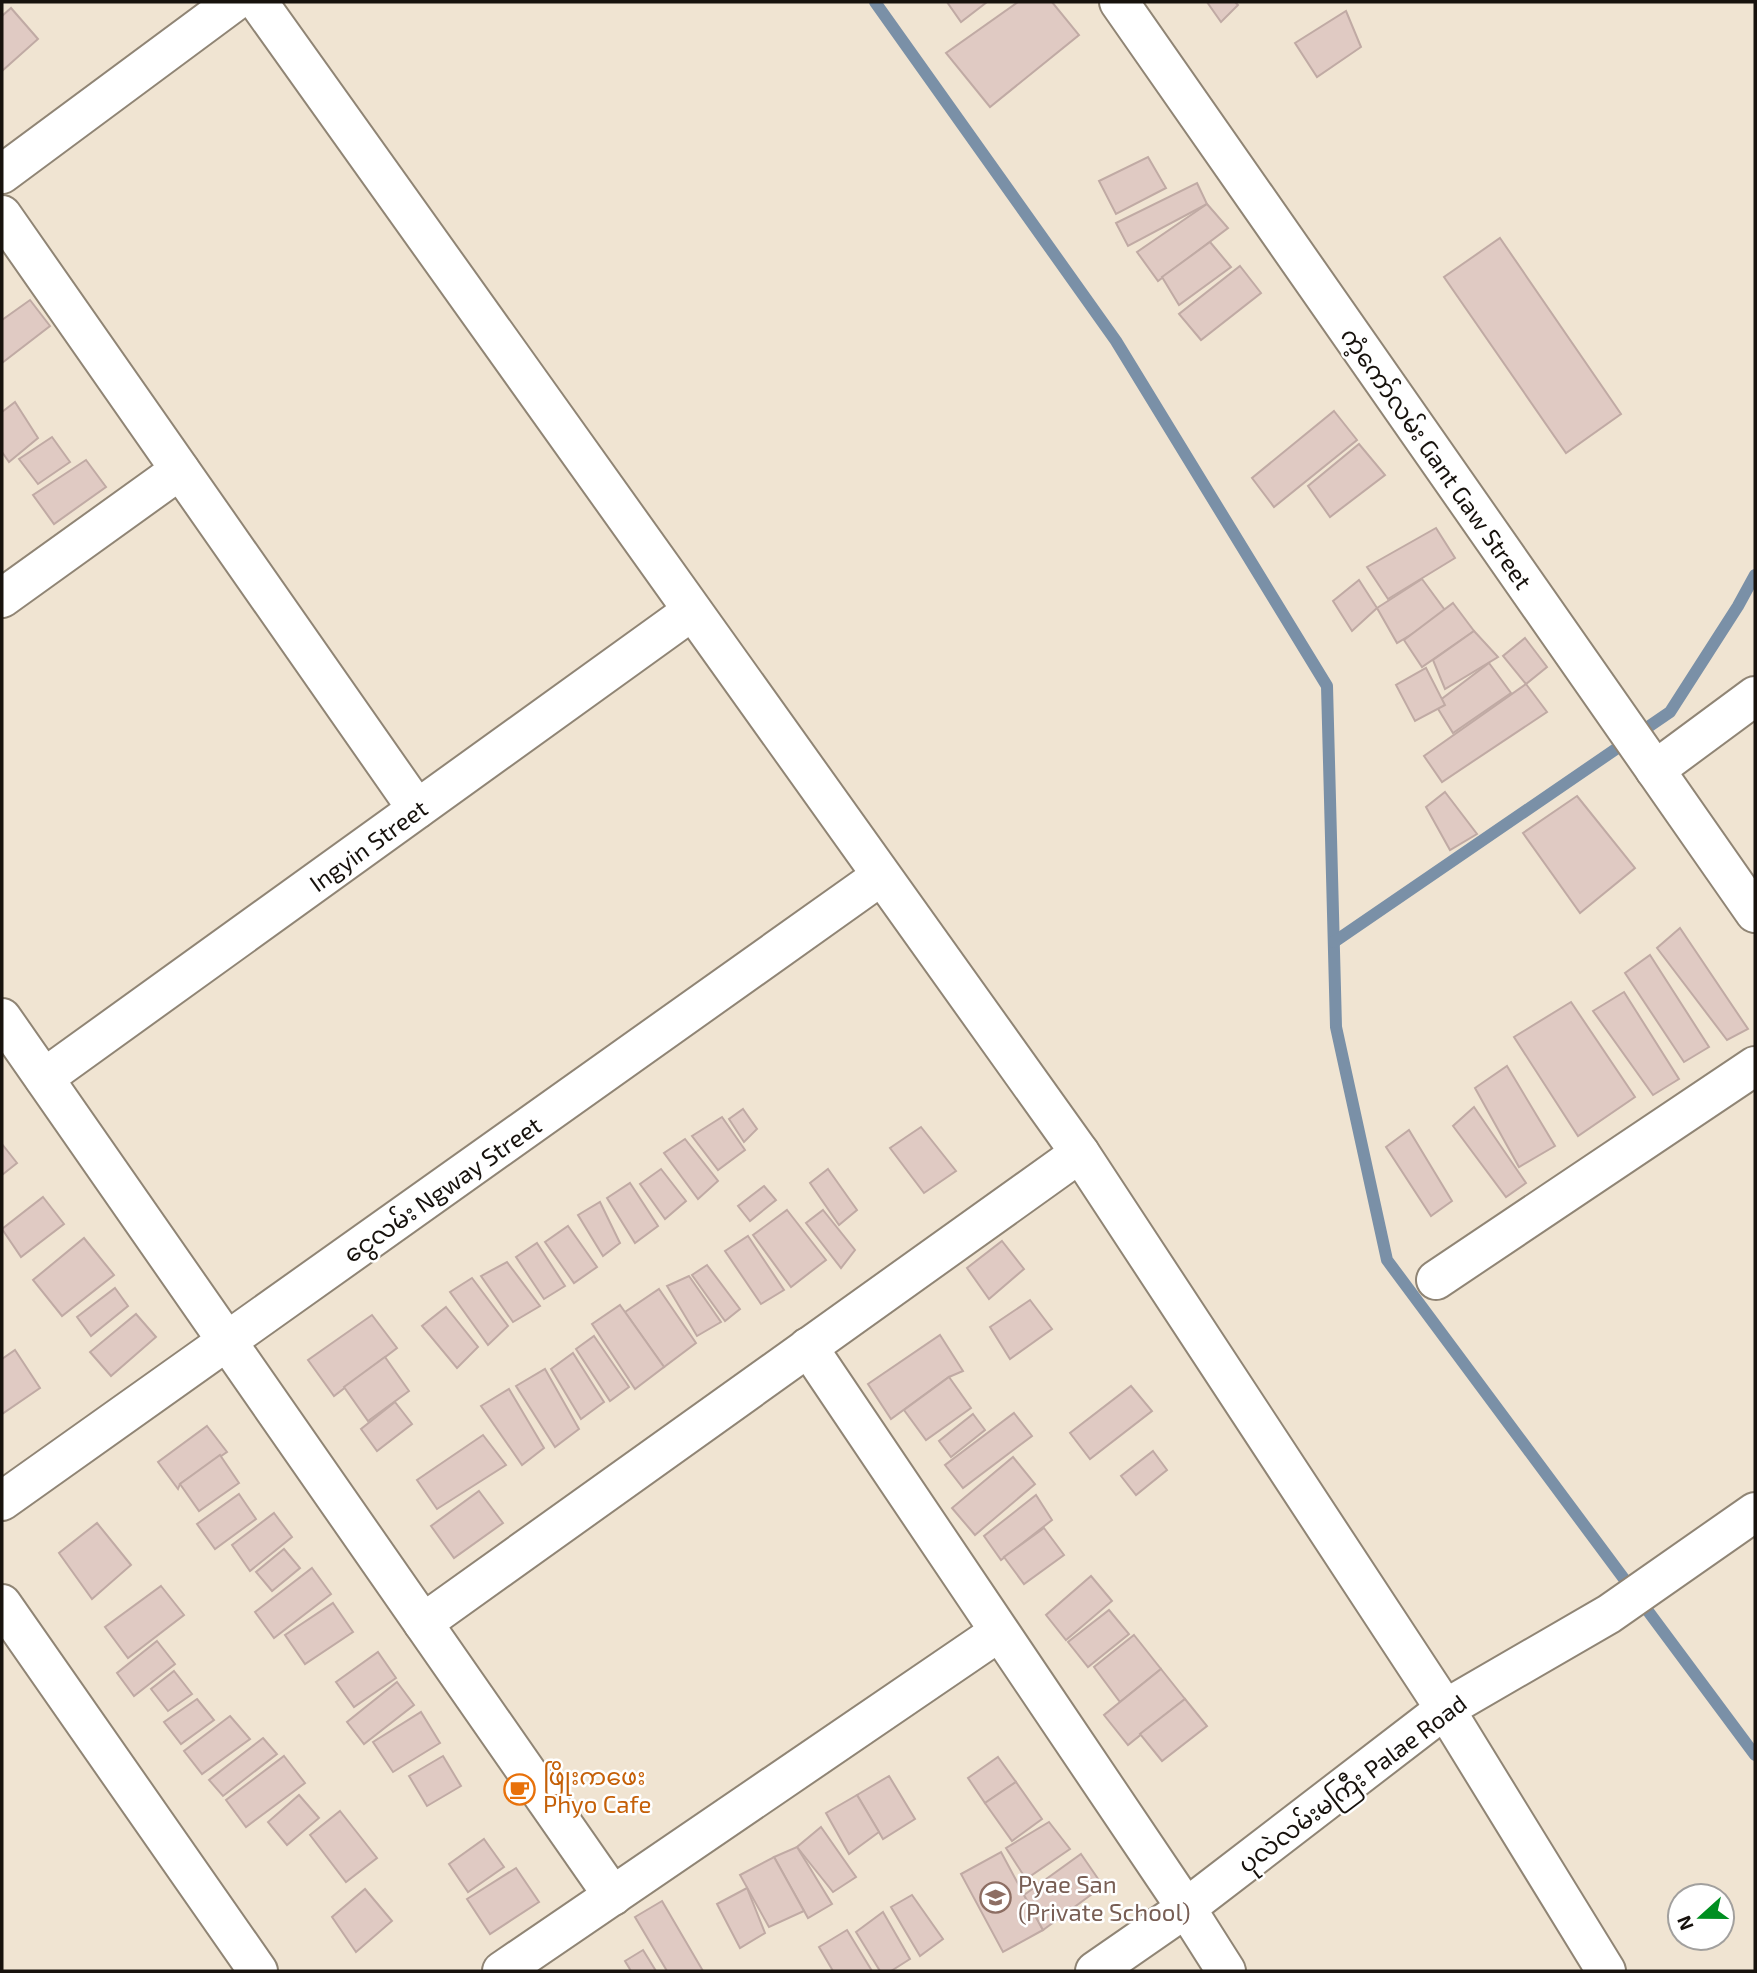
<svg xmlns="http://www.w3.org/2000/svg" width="1757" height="1973" viewBox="0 0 1757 1973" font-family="'Exo 2','Noto Sans Myanmar',sans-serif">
<rect width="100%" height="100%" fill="#f0e4d2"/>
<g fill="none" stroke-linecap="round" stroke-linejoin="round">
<g stroke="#7a90a7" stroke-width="12">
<path d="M 875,2 L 1116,341 L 1327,686 L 1336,1027 L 1387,1260 L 1755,1755"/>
<path d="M 1334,942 L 1670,712 L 1738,606 L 1755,575"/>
</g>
</g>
<g fill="#e0cac3" stroke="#c0aaa4" stroke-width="2">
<path d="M 947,2 L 987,2 L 961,22 Z"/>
<path d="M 1018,2 L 1052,2 L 1079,35 L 990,107 L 946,53 Z"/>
<path d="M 1207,2 L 1235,2 L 1238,5 L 1221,22 Z"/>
<path d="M 11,8 L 38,39 L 2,71 L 2,16 Z"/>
<path d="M 1346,11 L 1361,47 L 1317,77 L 1295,43 Z"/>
<path d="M 1148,157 L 1166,188 L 1116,214 L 1099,181 Z"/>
<path d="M 1197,183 L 1207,204 L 1128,246 L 1116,223 Z"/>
<path d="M 1207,204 L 1228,228 L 1158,281 L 1137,252 Z"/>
<path d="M 1500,238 L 1621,414 L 1566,453 L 1444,277 Z"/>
<path d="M 1210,242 L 1231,267 L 1179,305 L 1162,277 Z"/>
<path d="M 1240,266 L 1261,293 L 1201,340 L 1179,314 Z"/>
<path d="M 30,300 L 50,326 L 2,363 L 2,320 Z"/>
<path d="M 15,402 L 38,438 L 9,462 L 2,452 L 2,412 Z"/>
<path d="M 1334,411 L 1357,440 L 1274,507 L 1252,478 Z"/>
<path d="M 52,437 L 70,462 L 38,484 L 19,459 Z"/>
<path d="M 1359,444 L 1385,475 L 1330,517 L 1308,486 Z"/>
<path d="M 86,460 L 106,487 L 54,524 L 33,495 Z"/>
<path d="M 1436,528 L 1455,558 L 1388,599 L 1367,567 Z"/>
<path d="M 1422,579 L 1447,613 L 1397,643 L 1377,608 Z"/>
<path d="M 1359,580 L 1377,608 L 1352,631 L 1333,601 Z"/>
<path d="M 1453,603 L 1474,631 L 1422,667 L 1404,640 Z"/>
<path d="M 1474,631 L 1498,657 L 1445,689 L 1433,660 Z"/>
<path d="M 1525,638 L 1547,667 L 1526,684 L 1503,656 Z"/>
<path d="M 1489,663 L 1511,693 L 1453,733 L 1435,704 Z"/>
<path d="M 1426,668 L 1445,705 L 1415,721 L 1396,685 Z"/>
<path d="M 1526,684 L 1547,712 L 1442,782 L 1424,756 Z"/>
<path d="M 1445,792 L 1477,834 L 1450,850 L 1426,807 Z"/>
<path d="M 1577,796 L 1635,868 L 1580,913 L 1523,833 Z"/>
<path d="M 1680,928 L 1748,1029 L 1727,1040 L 1657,948 Z"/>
<path d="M 1650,955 L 1709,1047 L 1684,1062 L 1625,973 Z"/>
<path d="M 1624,992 L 1679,1079 L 1653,1095 L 1593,1011 Z"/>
<path d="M 1571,1002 L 1635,1097 L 1578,1136 L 1514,1037 Z"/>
<path d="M 1507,1066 L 1555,1146 L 1519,1167 L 1475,1088 Z"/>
<path d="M 1474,1107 L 1526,1183 L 1506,1197 L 1453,1126 Z"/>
<path d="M 743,1109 L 757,1129 L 744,1142 L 729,1119 Z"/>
<path d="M 722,1117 L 745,1150 L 718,1170 L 692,1136 Z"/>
<path d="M 921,1127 L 956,1171 L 924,1193 L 890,1148 Z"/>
<path d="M 1409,1130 L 1452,1201 L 1431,1216 L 1386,1147 Z"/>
<path d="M 685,1139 L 718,1181 L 698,1199 L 664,1153 Z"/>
<path d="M 2,1144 L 17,1163 L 2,1175 Z"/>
<path d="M 661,1169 L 686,1201 L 665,1219 L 640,1184 Z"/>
<path d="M 828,1169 L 857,1210 L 839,1225 L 810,1183 Z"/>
<path d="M 630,1183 L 658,1226 L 635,1243 L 607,1198 Z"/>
<path d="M 764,1186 L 776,1200 L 750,1221 L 738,1206 Z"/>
<path d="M 43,1197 L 64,1224 L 21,1257 L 2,1229 Z"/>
<path d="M 600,1202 L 620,1243 L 603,1256 L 578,1215 Z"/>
<path d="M 787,1210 L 826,1260 L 791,1287 L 753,1235 Z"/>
<path d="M 823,1210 L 855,1250 L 841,1268 L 806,1223 Z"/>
<path d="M 568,1226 L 597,1267 L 574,1283 L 545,1242 Z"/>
<path d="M 748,1236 L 784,1290 L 761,1304 L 725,1251 Z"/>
<path d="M 84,1238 L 114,1275 L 62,1316 L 33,1280 Z"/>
<path d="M 1002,1241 L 1024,1269 L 989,1299 L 967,1268 Z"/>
<path d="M 537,1243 L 565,1286 L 544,1299 L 516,1257 Z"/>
<path d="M 507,1262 L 540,1306 L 513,1322 L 481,1276 Z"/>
<path d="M 707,1265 L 740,1309 L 725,1321 L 692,1275 Z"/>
<path d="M 689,1276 L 721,1322 L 697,1336 L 667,1286 Z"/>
<path d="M 472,1278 L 508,1326 L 488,1345 L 450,1292 Z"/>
<path d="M 115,1288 L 128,1306 L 91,1336 L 77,1317 Z"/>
<path d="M 659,1289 L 696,1343 L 664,1367 L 625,1312 Z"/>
<path d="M 1030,1300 L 1052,1329 L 1010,1359 L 990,1327 Z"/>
<path d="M 620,1305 L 664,1367 L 635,1389 L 592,1324 Z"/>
<path d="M 446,1307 L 478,1347 L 457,1368 L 422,1326 Z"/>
<path d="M 136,1314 L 156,1337 L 111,1376 L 90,1352 Z"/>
<path d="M 372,1315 L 397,1348 L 334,1396 L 308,1360 Z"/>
<path d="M 940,1335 L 963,1371 L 949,1377 L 891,1419 L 868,1384 Z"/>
<path d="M 594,1336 L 629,1387 L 610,1401 L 576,1349 Z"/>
<path d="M 15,1350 L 40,1388 L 2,1414 L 2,1359 Z"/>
<path d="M 573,1353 L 604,1402 L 581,1419 L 551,1369 Z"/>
<path d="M 385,1357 L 409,1391 L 368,1421 L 344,1387 Z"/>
<path d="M 545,1369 L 579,1429 L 555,1447 L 516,1386 Z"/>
<path d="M 949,1377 L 971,1408 L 926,1440 L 904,1410 Z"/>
<path d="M 1131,1386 L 1152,1411 L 1090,1459 L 1070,1433 Z"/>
<path d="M 509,1389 L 544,1448 L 522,1465 L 481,1406 Z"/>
<path d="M 395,1402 L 412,1424 L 377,1451 L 361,1429 Z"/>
<path d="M 1014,1413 L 1032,1436 L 963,1488 L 945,1465 Z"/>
<path d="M 973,1414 L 985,1430 L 951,1457 L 939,1441 Z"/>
<path d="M 207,1426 L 227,1452 L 180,1484 L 178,1489 L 158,1462 Z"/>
<path d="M 483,1435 L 506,1465 L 437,1509 L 417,1480 Z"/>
<path d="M 1153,1451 L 1167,1470 L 1136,1495 L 1121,1476 Z"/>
<path d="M 220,1455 L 239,1483 L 199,1511 L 180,1484 Z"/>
<path d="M 1013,1457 L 1035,1484 L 975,1535 L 952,1508 Z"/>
<path d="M 479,1491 L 503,1523 L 454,1558 L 431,1526 Z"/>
<path d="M 239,1494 L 256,1519 L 215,1549 L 197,1524 Z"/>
<path d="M 1036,1495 L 1052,1520 L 1001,1560 L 984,1536 Z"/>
<path d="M 274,1513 L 292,1537 L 250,1571 L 232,1545 Z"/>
<path d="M 97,1523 L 131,1565 L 92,1599 L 59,1553 Z"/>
<path d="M 1044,1528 L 1064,1555 L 1024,1584 L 1004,1557 Z"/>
<path d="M 284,1549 L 300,1568 L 272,1591 L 256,1572 Z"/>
<path d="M 312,1568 L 331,1594 L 274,1638 L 255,1612 Z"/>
<path d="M 1091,1576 L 1112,1601 L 1066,1640 L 1046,1615 Z"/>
<path d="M 161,1586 L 184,1615 L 128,1658 L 105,1627 Z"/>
<path d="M 333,1603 L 353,1632 L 305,1664 L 285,1635 Z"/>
<path d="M 1109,1610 L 1129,1634 L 1088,1667 L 1068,1642 Z"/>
<path d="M 1134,1635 L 1161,1669 L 1120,1702 L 1094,1667 Z"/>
<path d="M 157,1641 L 175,1664 L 134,1696 L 117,1673 Z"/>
<path d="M 378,1652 L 396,1678 L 354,1707 L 336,1682 Z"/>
<path d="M 1161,1669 L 1185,1699 L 1128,1745 L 1104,1715 Z"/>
<path d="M 174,1671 L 192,1694 L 168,1711 L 151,1689 Z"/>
<path d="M 397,1682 L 414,1705 L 364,1744 L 347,1722 Z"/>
<path d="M 197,1699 L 214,1720 L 181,1744 L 164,1722 Z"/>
<path d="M 1185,1699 L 1207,1726 L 1162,1761 L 1140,1734 Z"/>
<path d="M 421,1712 L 440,1743 L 393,1772 L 373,1742 Z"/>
<path d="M 230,1716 L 250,1739 L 202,1774 L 184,1751 Z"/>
<path d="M 263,1738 L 277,1754 L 223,1796 L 209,1780 Z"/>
<path d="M 284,1756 L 305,1783 L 246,1827 L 226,1800 Z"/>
<path d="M 443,1756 L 461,1786 L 427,1806 L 409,1776 Z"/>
<path d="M 998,1757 L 1016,1782 L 985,1803 L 968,1778 Z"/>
<path d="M 889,1776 L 915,1819 L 883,1839 L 857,1795 Z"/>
<path d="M 1016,1782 L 1042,1819 L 1012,1841 L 985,1803 Z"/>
<path d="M 299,1795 L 319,1818 L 287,1845 L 268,1822 Z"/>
<path d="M 857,1795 L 879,1832 L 849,1854 L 826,1813 Z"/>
<path d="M 340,1811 L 377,1858 L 346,1882 L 310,1835 Z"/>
<path d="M 1049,1822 L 1070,1849 L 1026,1879 L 1006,1848 Z"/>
<path d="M 821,1827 L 856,1877 L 833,1892 L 797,1847 Z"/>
<path d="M 484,1839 L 504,1867 L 468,1892 L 449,1864 Z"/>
<path d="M 797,1847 L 832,1904 L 808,1918 L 774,1857 Z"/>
<path d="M 1001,1852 L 1043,1930 L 1003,1952 L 961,1874 Z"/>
<path d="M 1081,1854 L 1103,1886 L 1043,1930 L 1024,1895 Z"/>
<path d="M 774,1857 L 804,1911 L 769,1927 L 740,1875 Z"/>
<path d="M 516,1868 L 539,1902 L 490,1934 L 467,1899 Z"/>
<path d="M 747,1888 L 765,1933 L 740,1948 L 717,1904 Z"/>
<path d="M 365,1889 L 392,1921 L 356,1952 L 332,1917 Z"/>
<path d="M 912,1895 L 943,1939 L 920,1956 L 891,1907 Z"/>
<path d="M 662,1901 L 703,1971 L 667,1971 L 635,1917 Z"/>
<path d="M 883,1912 L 910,1959 L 891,1971 L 880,1971 L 856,1932 Z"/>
<path d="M 847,1930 L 872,1971 L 833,1971 L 819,1947 Z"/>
<path d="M 643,1950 L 656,1971 L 631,1971 L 625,1961 Z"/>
</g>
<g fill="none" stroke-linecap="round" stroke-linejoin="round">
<defs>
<g id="minor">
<path d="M 258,2 L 1080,1153 L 1445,1709 L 1606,1971"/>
<path d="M 1119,2 L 1755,913"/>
<path d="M 2,174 L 234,2"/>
<path d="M 2,215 L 417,809"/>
<path d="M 2,598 L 180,470"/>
<path d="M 1655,770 L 1755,696"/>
<path d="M 2,1018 L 613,1896"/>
<path id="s1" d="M 44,1078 L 692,611"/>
<path d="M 1436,1280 L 1755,1066"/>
<path d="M 808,1347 L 1186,1908 L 1226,1971"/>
<path d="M 2,1501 L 881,876"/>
<path d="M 2,1604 L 258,1971"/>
<path d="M 423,1623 L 1080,1153"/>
<path d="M 502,1971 L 999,1632"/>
<path d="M 1095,1971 L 1186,1908 L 1445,1709 L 1609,1614 L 1755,1512"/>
</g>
</defs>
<use href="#minor" stroke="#908575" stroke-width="42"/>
<use href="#minor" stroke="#fff" stroke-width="38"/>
</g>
<defs>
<symbol id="cafe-ring" viewBox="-11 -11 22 22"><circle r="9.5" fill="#fff" stroke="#e8710a" stroke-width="1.5"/><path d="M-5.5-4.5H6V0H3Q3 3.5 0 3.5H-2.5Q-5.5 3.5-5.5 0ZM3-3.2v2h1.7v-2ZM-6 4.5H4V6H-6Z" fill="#e8710a"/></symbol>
<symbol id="school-ring" viewBox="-11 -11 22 22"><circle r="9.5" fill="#fff" stroke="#8d6e63" stroke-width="1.5"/><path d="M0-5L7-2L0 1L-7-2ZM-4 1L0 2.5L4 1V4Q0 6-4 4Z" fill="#8d6e63"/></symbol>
</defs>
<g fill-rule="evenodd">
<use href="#cafe-ring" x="502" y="1772" width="35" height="35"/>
<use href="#school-ring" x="978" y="1880" width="35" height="35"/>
</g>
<g text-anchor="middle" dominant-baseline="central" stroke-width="5" stroke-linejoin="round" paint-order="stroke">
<g font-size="24" fill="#17120d" stroke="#fff">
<text transform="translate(1437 458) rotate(55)">ကံ့ကော်လမ်း Gant Gaw Street</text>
<text stroke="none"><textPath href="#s1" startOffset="399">Ingyin Street</textPath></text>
<text transform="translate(442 1189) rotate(-35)">ငွေလမ်း Ngway Street</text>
<text transform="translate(1352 1783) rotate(-37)">ပုလဲလမ်းမကြီး Palae Road</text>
</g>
<g font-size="24" fill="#c56008" stroke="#fff" text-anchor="start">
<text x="543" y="1775">ဖြိုးကဖေး<tspan x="543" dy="28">Phyo Cafe</tspan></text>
</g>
<g font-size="24" fill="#785e54" stroke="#fff" text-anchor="start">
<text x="1018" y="1883">Pyae San<tspan x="1018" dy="28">(Private School)</tspan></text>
</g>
</g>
<rect width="1757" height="1973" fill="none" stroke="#17120d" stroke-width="7"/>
<g transform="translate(1701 1917) rotate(249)"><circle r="33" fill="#ffffff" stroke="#a2a09e" stroke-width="2"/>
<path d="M0-5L12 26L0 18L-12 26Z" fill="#008f21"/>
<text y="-10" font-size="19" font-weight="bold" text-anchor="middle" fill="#17120d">N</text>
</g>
</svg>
